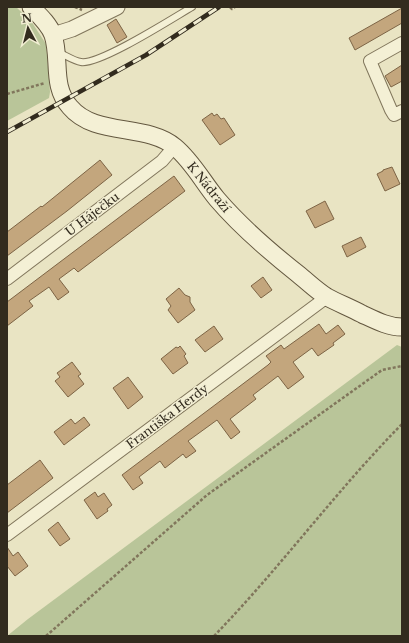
<svg xmlns="http://www.w3.org/2000/svg" width="409" height="643" viewBox="0 0 409 643" font-family="'Libre Baskerville',serif">
<rect width="100%" height="100%" fill="#e9e4c3"/>
<g fill="#b9c599">
<path d="M 7,7 L 16,7 L 31,21 L 46,44 L 50,92 L 49,98 L 7,121 Z"/>
<path d="M 397,345 L 402,347 L 402,636 L 7,636 L 28,619 Z"/>
</g>
<g fill="#c3a67d" stroke="#7d6445">
<path d="M 402,8 L 402,23 L 355,50 L 349,38 Z"/>
<path d="M 116,19 L 127,37 L 117,43 L 107,25 Z"/>
<path d="M 402,65 L 402,81 L 391,87 L 385,76 Z"/>
<path d="M 212,113 L 214,116 L 217,114 L 221,119 L 224,118 L 235,135 L 220,145 L 202,120 Z"/>
<path d="M 100,160 L 112,175 L 67,211 L 7,256 L 7,232 L 41,206 L 42,207 Z"/>
<path d="M 392,167 L 400,184 L 385,191 L 377,174 L 383,171 L 383,170 Z"/>
<path d="M 174,176 L 185,191 L 78,272 L 74,268 L 59,279 L 69,292 L 58,300 L 49,287 L 29,301 L 33,306 L 7,326 L 7,302 Z"/>
<path d="M 325,201 L 334,219 L 315,228 L 306,211 Z"/>
<path d="M 361,237 L 366,247 L 347,257 L 342,246 Z"/>
<path d="M 263,277 L 272,290 L 261,298 L 251,286 Z"/>
<path d="M 179,288 L 185,295 L 190,297 L 190,302 L 195,310 L 178,323 L 168,310 L 171,306 L 166,299 Z"/>
<path d="M 319,324 L 326,334 L 338,325 L 345,334 L 333,343 L 334,345 L 318,356 L 312,348 L 293,362 L 304,377 L 288,389 L 278,376 L 253,395 L 256,399 L 230,419 L 240,432 L 231,439 L 217,420 L 188,441 L 196,451 L 186,458 L 183,454 L 165,468 L 160,461 L 139,477 L 143,483 L 133,490 L 122,475 L 268,365 L 271,362 L 266,356 L 281,345 L 284,349 Z"/>
<path d="M 214,326 L 223,339 L 205,352 L 195,340 Z"/>
<path d="M 180,346 L 186,354 L 184,356 L 188,363 L 173,374 L 161,359 L 176,347 L 178,348 Z"/>
<path d="M 72,362 L 81,374 L 78,376 L 84,384 L 68,397 L 55,381 L 60,377 L 57,373 Z"/>
<path d="M 128,377 L 143,397 L 128,409 L 113,388 Z"/>
<path d="M 84,417 L 90,425 L 64,445 L 54,432 L 71,419 L 75,424 Z"/>
<path d="M 40,460 L 53,478 L 7,513 L 7,485 Z"/>
<path d="M 95,492 L 98,497 L 104,493 L 112,505 L 107,509 L 108,511 L 97,519 L 84,500 Z"/>
<path d="M 58,522 L 70,539 L 60,546 L 48,530 Z"/>
<path d="M 7,547 L 13,556 L 18,552 L 28,566 L 15,576 L 7,566 Z"/>
</g>
<g fill="none" stroke-linecap="round" stroke-linejoin="round">
<defs>
<path id="service" d="M 58,52 C 65,55 74,61 81,62 C 100,65 173,18 192,7"/>
<g id="minor">
<path d="M 402,43 L 370,61 L 391,110 L 394,115 L 402,111"/>
<path d="M 7,279 L 162,161 L 174,147"/>
<path d="M 7,535 L 327,297"/>
</g>
<path id="tertiary" d="M 53,35 L 72,29 L 117,7"/>
<path id="secondary" d="M 31,7 C 39,15 49,24 53,35 C 61,59 51,86 70,107 C 95,137 146,123 175,147 C 192,161 203,182 217,199 C 241,227 269,251 298,274 C 308,282 317,291 327,297 C 338,303 351,308 362,314 C 375,320 388,327 402,327"/>
</defs>
<use href="#service" stroke="#81765c" stroke-width="8"/>
<use href="#minor" stroke="#81765c" stroke-width="14"/>
<use href="#tertiary" stroke="#81765c" stroke-width="17"/>
<use href="#secondary" stroke="#63573f" stroke-width="19"/>
<g stroke="#81765c" stroke-width="2.5" stroke-dasharray="3 2" stroke-linecap="butt">
<path d="M 75,7 L 82,10"/>
<path d="M 230,7 L 232,9 L 235,7"/>
<path d="M 7,94 L 45,83"/>
<path d="M 46,636 L 207,495 L 382,370 L 402,366"/>
<path d="M 214,636 C 280,568 336,491 402,424"/>
</g>
<use href="#service" stroke="#f4f0d5" stroke-width="6"/>
<use href="#minor" stroke="#f4f0d5" stroke-width="12"/>
<use href="#tertiary" stroke="#f4f0d5" stroke-width="15"/>
<use href="#secondary" stroke="#f4f0d5" stroke-width="17"/>
<defs>
<path id="rail" d="M 7,132 L 146,55 L 219,7"/>
</defs>
<use href="#rail" stroke="#322b1e" stroke-width="4.5"/>
<use href="#rail" stroke="#f1edd2" stroke-width="3" stroke-dasharray="9" stroke-linecap="butt"/>
</g>
<g text-anchor="middle" dominant-baseline="central" stroke-width="3" stroke-linejoin="round" paint-order="stroke">
<g font-size="12" fill="#322b1e" stroke="#f1edd2">
<text transform="translate(209 187) rotate(51)">K Nádraží</text>
<text transform="translate(92 214) rotate(-37)">U Háječku</text>
<text transform="translate(167 416) rotate(-37)">Františka Herdy</text>
</g>
</g>
<rect width="409" height="643" fill="none" stroke="#322b1e" stroke-width="16"/>
<g transform="translate(28 28) rotate(353)" stroke="#f1edd2" stroke-width="3" paint-order="stroke">
<path d="M0-3L7 15L0 10L-7 15Z" fill="#322b1e"/>
<text y="-6" font-size="11" font-weight="bold" text-anchor="middle" fill="#322b1e">N</text>
</g>
</svg>
